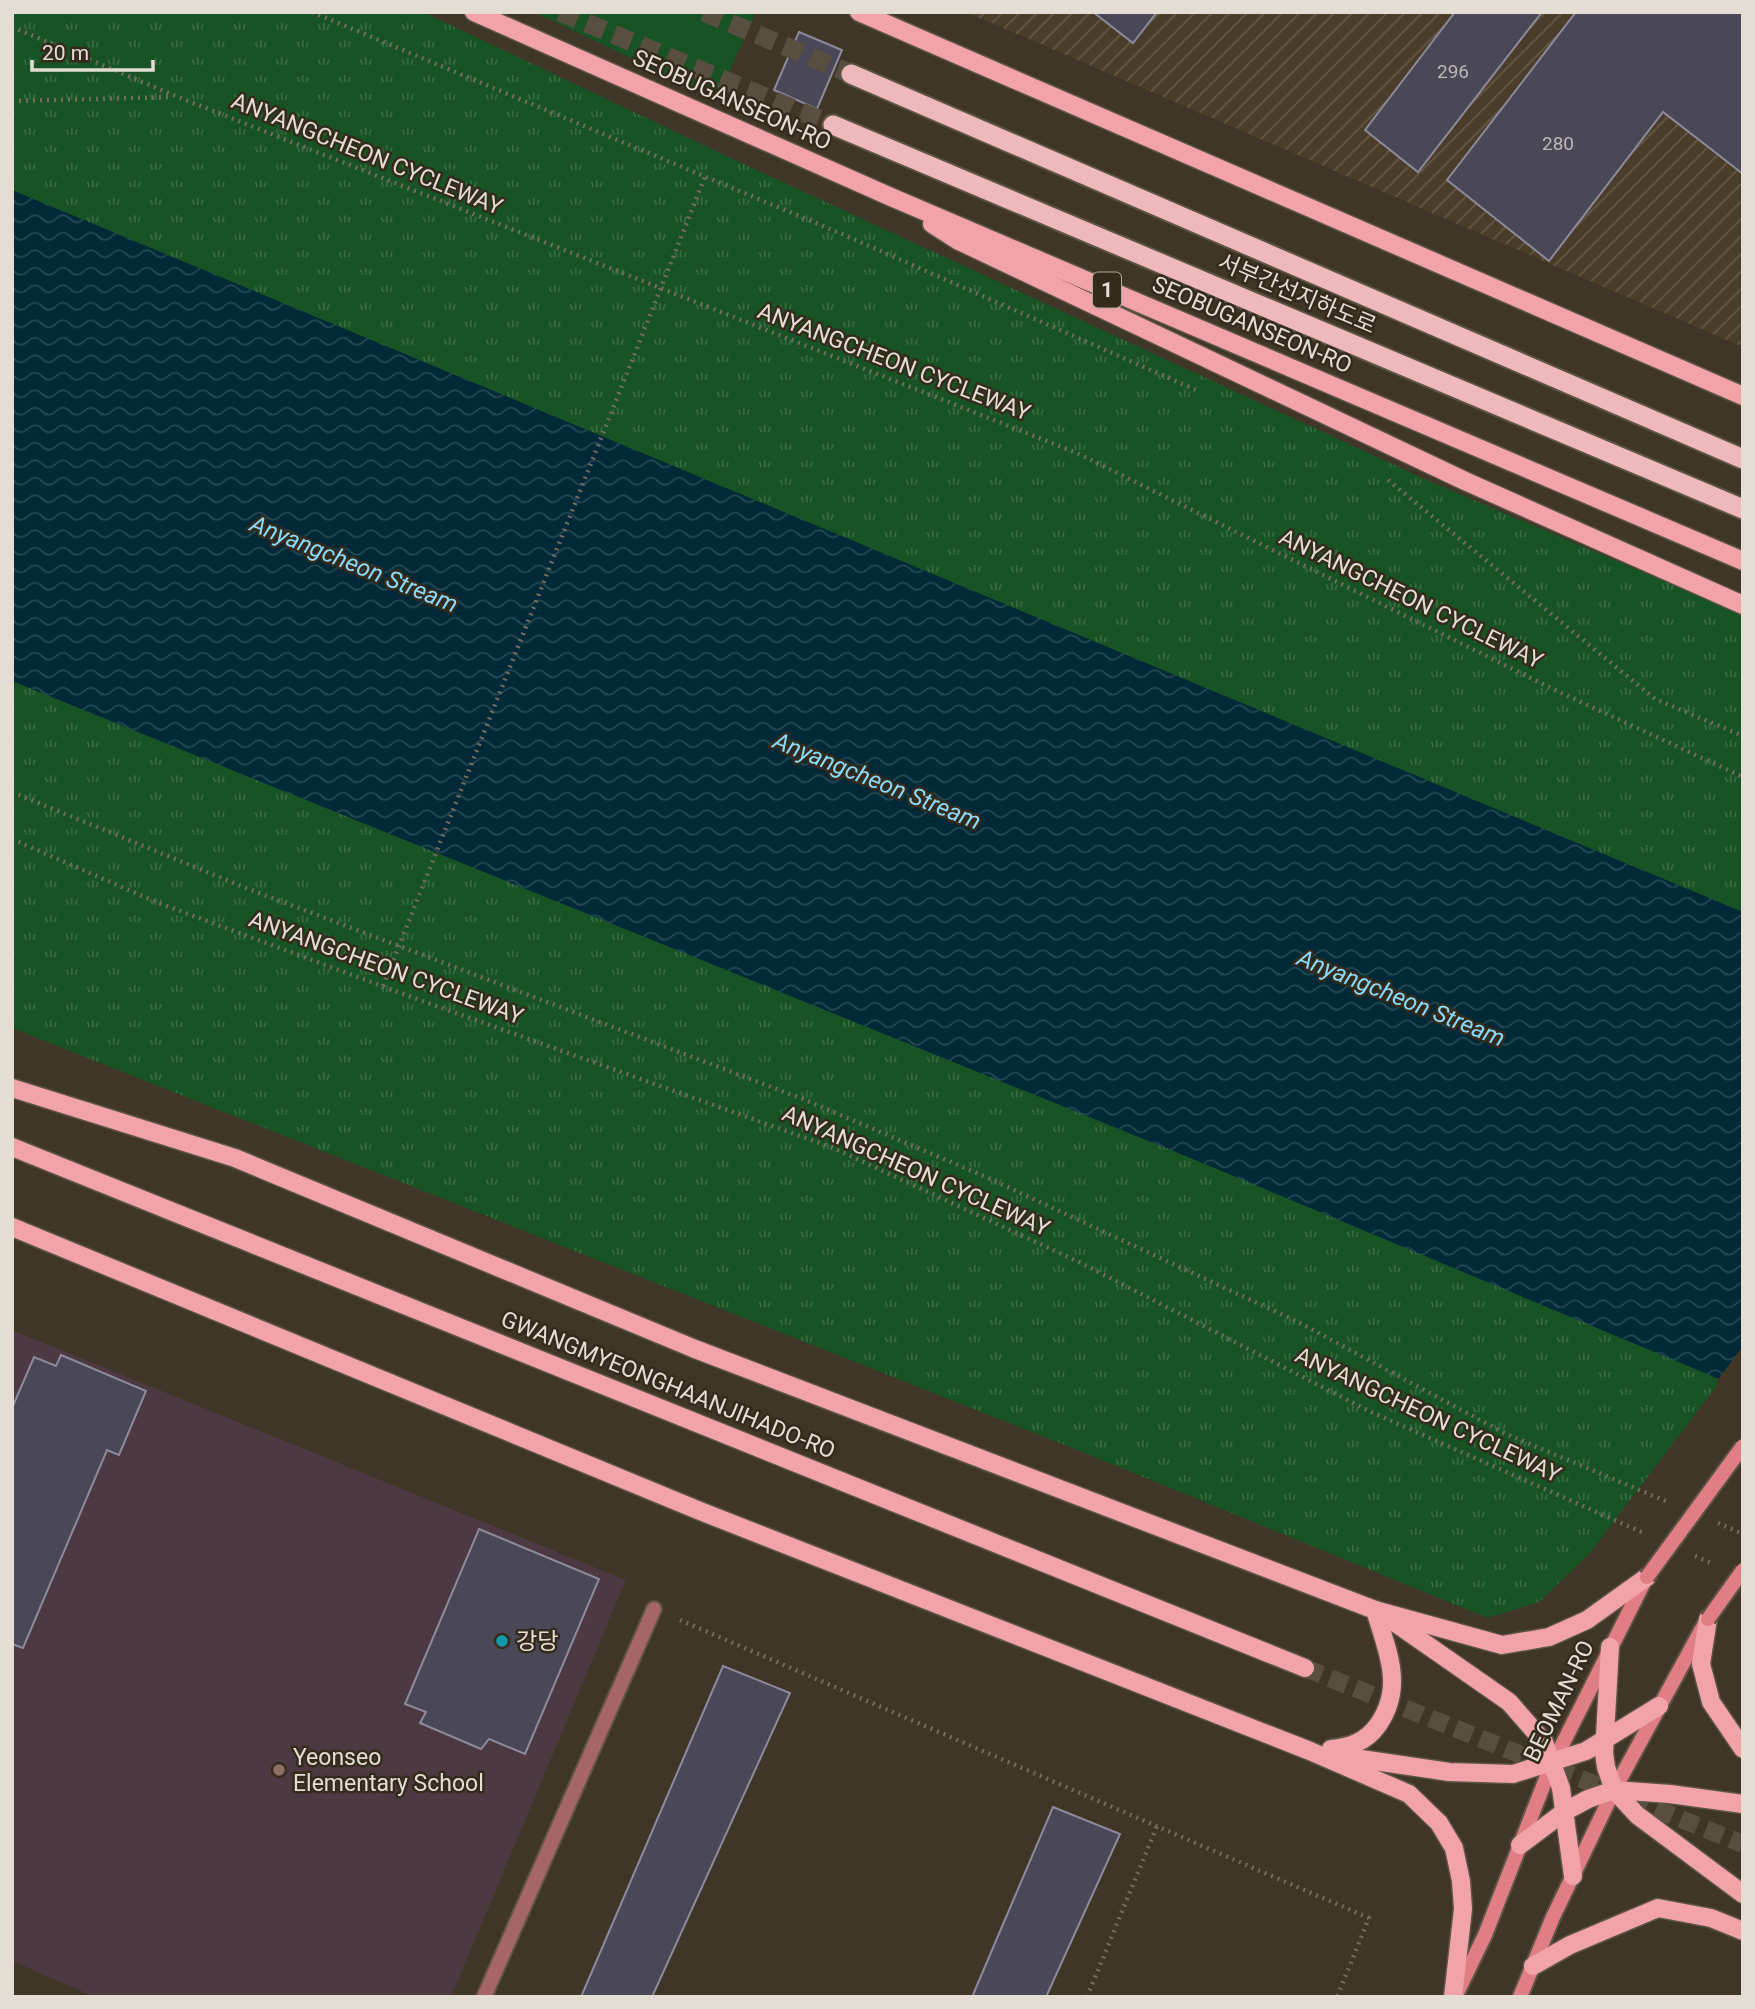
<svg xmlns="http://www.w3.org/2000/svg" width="1755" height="2009" viewBox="0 0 1755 2009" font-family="Roboto,'Noto Sans KR',sans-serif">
<defs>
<pattern id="industrial-furrows" width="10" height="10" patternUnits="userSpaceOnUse" patternTransform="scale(1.75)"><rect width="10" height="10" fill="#4a3d29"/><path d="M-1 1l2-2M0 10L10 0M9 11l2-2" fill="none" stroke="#645947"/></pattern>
<pattern id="park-tufts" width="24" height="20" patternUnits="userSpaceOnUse" patternTransform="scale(1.75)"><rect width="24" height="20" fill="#175324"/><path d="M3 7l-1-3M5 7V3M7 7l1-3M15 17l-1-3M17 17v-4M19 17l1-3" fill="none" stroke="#396b43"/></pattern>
<pattern id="water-waves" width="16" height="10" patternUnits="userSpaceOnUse" patternTransform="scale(1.75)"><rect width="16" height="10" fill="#012937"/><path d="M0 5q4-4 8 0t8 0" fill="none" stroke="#264853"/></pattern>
</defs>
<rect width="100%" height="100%" fill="#3f3627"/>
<path fill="url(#industrial-furrows)" d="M 966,12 L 1743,12 L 1743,347 Z"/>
<path fill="#4c3941" d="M 12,1330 L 626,1580 L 451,1997 L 95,1997 L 12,1961 Z"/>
<path fill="#175324" d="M 534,12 L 756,12 L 717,99 Z"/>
<path fill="url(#park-tufts)" d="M 12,12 L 423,12 L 735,160 L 1429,481 L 1743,615 L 1743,1351 L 1590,1553 L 1539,1602 L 1488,1618 L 1085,1453 L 12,1028 Z"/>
<path fill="url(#water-waves)" d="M 12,190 L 1743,912 L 1743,1389 L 1193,1159 L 12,681 Z"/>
<path fill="#3f3627" d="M 1743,1346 L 1743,1393 L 1716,1382 Z"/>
<g fill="#4a4757" stroke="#8e8a9d" stroke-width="2">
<path d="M 1093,12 L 1157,12 L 1133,43 Z"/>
<path d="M 1455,12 L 1542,12 L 1418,172 L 1365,130 Z"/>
<path d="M 1576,12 L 1743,12 L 1743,174 L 1663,112 L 1549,261 L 1447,180 Z"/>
<path d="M 799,32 L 842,50 L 817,109 L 774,90 Z"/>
<path d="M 61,1355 L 146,1391 L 119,1455 L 107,1450 L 23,1648 L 12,1644 L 12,1408 L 34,1357 L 56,1366 Z"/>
<path d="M 479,1529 L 599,1579 L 525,1754 L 489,1739 L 481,1749 L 420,1723 L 426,1712 L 405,1704 Z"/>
<path d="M 723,1666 L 790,1693 L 652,1997 L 581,1997 Z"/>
<path d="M 1053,1807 L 1120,1834 L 1046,1997 L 972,1997 Z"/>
</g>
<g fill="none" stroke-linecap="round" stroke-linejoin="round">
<path stroke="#584f41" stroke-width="18" stroke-dasharray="18 9" stroke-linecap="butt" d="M 1305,1668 L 1743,1844"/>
<g stroke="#584f41" stroke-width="19" stroke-dasharray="19 10" stroke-linecap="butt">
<path d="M 560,12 L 833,125"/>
<path d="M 704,12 L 851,74"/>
</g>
<defs>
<path id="service" d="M 484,1997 L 654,1609"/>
<g id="secondary">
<path d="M 1456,1995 L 1485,1935 L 1549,1771 L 1646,1578"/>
<path d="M 1520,1997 L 1553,1917 L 1614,1790 L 1704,1625"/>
</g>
<g id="primary">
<path d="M 474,12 L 891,197 L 1743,561"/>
<path d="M 859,12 L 1743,396"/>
<path d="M 932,224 L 957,240 L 1465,481 L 1743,605"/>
<path d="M 12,1088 L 235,1158 L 695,1349 L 1375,1610 L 1502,1645 L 1549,1637 L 1587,1620 L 1647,1577"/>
<path d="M 12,1147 L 1305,1668"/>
<path d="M 12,1227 L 700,1511 L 1310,1751 L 1409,1794 L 1439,1823 L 1454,1848 L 1461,1881 L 1463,1909 L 1453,1997"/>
<path d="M 1387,1617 L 1509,1702 L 1544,1742 L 1561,1788 L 1573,1876"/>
<path d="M 1708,1619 L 1701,1664 L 1711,1702 L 1743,1749"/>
<path d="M 1610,1647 L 1604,1753 L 1606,1767 L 1614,1790 L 1637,1815 L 1743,1894"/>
<path d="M 1331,1749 C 1350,1747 1366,1742 1378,1725 C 1405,1686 1387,1651 1375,1610"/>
<path d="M 1334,1755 L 1449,1772 L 1513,1774 L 1586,1751 L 1659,1706"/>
<path d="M 1520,1845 L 1564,1812 L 1588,1799 L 1614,1790 L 1670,1794 L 1743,1804"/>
<path d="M 1533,1966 L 1570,1945 L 1658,1908 L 1711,1918 L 1743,1931"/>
</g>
<g id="trunk">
<path d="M 851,74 L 1743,459"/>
<path d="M 833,125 L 1743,509"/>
</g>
</defs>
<use href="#service" stroke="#5d5446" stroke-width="18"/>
<use href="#secondary" stroke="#5d5446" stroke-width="18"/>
<use href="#primary" stroke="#5d5446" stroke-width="21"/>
<use href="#trunk" stroke="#5d5446" stroke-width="23"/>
<g stroke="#736b5e" stroke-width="4.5" stroke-dasharray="2 5" stroke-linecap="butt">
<path d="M 312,12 L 842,234 L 1196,390"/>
<path d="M 12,27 L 178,97 L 1077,453 L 1555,690 L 1743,777"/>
<path d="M 12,101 L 173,97"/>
<path d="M 1388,480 L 1655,699 L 1743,736"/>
<path d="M 12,792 L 246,888 L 803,1099 L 986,1177 L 1298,1322 L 1506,1434 L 1668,1502"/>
<path d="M 12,839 L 156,902 L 414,998 L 831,1147 L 1081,1263 L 1369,1411 L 1646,1534"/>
<path d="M 383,986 L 705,177"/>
<path d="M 1718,1523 L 1743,1534"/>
<path d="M 1695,1556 L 1713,1564"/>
<path d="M 680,1620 L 1369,1918 L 1337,1997"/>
<path d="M 1087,1997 L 1157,1826"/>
</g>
<use href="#service" stroke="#a56569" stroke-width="14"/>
<use href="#secondary" stroke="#e17d85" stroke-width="14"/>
<use href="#primary" stroke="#f1a3a7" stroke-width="18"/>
<use href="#trunk" stroke="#efb8ba" stroke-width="19"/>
<defs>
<g id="secondary-bridge">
<path d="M 1647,1577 L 1743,1446"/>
<path d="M 1708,1619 L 1743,1570"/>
</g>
</defs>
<use href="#secondary-bridge" stroke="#5d5446" stroke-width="18" stroke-linecap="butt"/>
<use href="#secondary-bridge" stroke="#e17d85" stroke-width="14"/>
</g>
<circle fill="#0f9aa8" stroke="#352b1d" stroke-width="2.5" cx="502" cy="1641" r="7"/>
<circle fill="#8d6e63" stroke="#352b1d" stroke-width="2.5" cx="279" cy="1770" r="7"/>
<g text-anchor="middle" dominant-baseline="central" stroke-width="5" stroke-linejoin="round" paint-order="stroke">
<g font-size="19" fill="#bdb8b5">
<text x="1453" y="71">296</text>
<text x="1558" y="143">280</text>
</g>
<rect fill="#352b1d" stroke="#afa89d" stroke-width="2" x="1093" y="272.5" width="28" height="35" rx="5"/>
<g font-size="21" font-weight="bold" fill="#e3ddd4">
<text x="1107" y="290">1</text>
</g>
<g font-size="23" fill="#e3ddd4" stroke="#352b1d">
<text transform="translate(732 100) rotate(24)">SEOBUGANSEON-RO</text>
<text transform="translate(367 154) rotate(22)">ANYANGCHEON CYCLEWAY</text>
<text transform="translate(1297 294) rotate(23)">서부간선지하도로</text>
<text transform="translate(1252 325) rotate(23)">SEOBUGANSEON-RO</text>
<text transform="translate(894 362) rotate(21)">ANYANGCHEON CYCLEWAY</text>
<text transform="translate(1411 599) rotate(26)">ANYANGCHEON CYCLEWAY</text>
<text transform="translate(386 968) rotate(20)">ANYANGCHEON CYCLEWAY</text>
<text transform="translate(916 1171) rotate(24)">ANYANGCHEON CYCLEWAY</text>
<text transform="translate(668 1385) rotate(22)">GWANGMYEONGHAANJIHADO-RO</text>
<text transform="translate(1428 1415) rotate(25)">ANYANGCHEON CYCLEWAY</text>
<text transform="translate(1559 1701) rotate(-64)">BEOMAN-RO</text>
</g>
<g font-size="23" fill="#e3ddd4" stroke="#352b1d" text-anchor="start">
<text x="516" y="1641">강당</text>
<text x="293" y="1757">Yeonseo<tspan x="293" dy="26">Elementary School</tspan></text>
</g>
<g font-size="24" font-style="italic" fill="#88dafb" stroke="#352b1d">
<text transform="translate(354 564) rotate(22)">Anyangcheon Stream</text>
<text transform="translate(877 781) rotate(22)">Anyangcheon Stream</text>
<text transform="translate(1401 998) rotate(22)">Anyangcheon Stream</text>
</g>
</g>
<rect width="1755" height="2009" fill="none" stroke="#e3ddd4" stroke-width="28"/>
<path d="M32 60v10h121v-10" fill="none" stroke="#e3ddd4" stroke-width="3.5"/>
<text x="42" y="60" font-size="21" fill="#e3ddd4" stroke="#352b1d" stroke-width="5" paint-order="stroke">20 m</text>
</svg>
